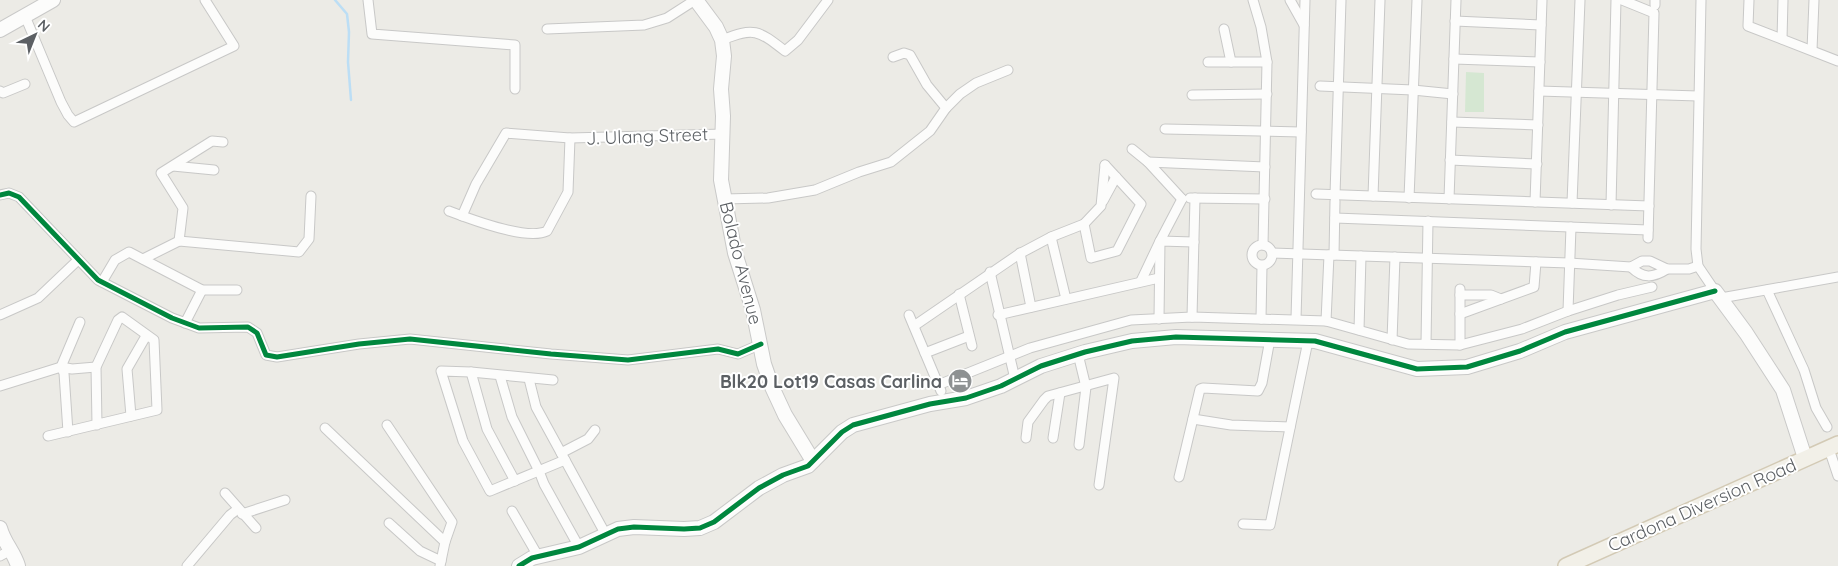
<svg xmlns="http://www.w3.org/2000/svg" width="1838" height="566" viewBox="0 0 1838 566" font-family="Quicksand,sans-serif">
<rect width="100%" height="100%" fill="#ecebe6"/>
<path fill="#d5e7d2" d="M 1466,72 L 1484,73 L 1484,112 L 1465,112 Z"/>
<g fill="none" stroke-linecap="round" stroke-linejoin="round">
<path stroke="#bcdef5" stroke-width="2.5" d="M 335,0 L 347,14 L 349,32 L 348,62 L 351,100"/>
<defs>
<g id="street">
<path d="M 368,0 L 372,34 L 515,45 L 515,89"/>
<path d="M 1253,0 L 1261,27 L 1267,62 L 1263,245"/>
<path d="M 1290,0 L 1304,25"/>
<path d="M 1622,0 L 1654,13 L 1648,238"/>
<path d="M 1701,0 L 1696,249 L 1698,266 L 1715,291"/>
<path d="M 1749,0 L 1748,26 L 1838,61"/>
<path d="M 1655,5 L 1655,0"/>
<path d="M 25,16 L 61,102 L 68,115 L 74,122 L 234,46 L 205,0"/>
<path d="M 1455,21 L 1541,25"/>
<path d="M 547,29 L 644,25 L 667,18 L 695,0"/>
<path d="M 1224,29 L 1231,62"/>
<path d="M 1782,39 L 1783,0"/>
<path d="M 722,40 C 754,27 758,30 785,51 L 798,40 L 828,0"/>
<path d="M 1812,50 L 1814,0"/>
<path d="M 893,57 L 904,53 L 910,55 L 927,85 L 946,108"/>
<path d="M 1454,59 L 1540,62"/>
<path d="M 1208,62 L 1267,62"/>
<path d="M 1320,86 L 1413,90 L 1453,94"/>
<path d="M 0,91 L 3,93 L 25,84"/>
<path d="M 1539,91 L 1698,96"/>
<path d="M 1192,95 L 1267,94"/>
<path d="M 1452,122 L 1538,125"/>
<path d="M 1165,129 L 1301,132"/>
<path d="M 1132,149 L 1148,162 L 1182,199"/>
<path d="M 1450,160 L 1537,164"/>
<path d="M 1148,162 L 1265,167"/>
<path d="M 173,166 L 214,170"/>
<path d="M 1316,194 L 1649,206"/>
<path d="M 0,195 L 9,193 L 19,197 L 98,280 L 172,318 L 199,328 L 248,327 L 257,333 L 266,355 L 277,357 L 359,344 L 410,339 L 551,354 L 628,360 L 718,349 L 738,354 L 761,344"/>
<path d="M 1335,195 L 1341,0"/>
<path d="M 1373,196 L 1380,0"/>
<path d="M 1190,198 L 1265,199"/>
<path d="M 1409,198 L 1417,0"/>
<path d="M 724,199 L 768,198 L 815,190 L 859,172 L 891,162 L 930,131 L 946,108 L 960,94 L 976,83 L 1008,70"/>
<path d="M 1449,199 L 1456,0"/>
<path d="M 1103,201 L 1116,177"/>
<path d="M 1535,202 L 1542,0"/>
<path d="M 1572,203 L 1580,0"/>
<path d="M 1611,205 L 1616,0"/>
<path d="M 449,211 C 470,219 527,241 547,231 L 568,192 L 570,138"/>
<path d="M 462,216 L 476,184 L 506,133 L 570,138 L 724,134"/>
<path d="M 1335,218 L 1648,230"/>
<path d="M 1084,224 L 1091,258 L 1117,251 L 1141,204 L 1105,165"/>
<path d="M 1051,237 L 1066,299"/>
<path d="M 179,241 L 183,208 L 161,173 L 212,141 L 223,142"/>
<circle cx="1262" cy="255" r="10"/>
<path d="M 1020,253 L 1031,307"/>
<path d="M 1272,253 L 1569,263 L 1631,267 L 1642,261 L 1650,261 L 1667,269 L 1689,269 L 1698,266"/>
<path d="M 1334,255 L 1335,201"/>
<path d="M 143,259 L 179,241 L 299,252 L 309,239 L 311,196"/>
<path d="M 1631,267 C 1643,279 1653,278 1667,269"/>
<path d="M 990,272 L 1015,379"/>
<path d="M 1141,281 L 1160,241 L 1182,199"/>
<path d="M 102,282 L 115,260 L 129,252 L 202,290 L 237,290"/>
<path d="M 1460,289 L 1460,345"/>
<path d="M 1767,290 L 1804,370 L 1816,408 L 1827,427"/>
<path d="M 959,294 L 972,346"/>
<path d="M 1460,295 L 1491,295 L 1501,299"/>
<path d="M 1721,298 L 1838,277"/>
<path d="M 1568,311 L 1571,227"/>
<path d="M 1460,314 L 1534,287 L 1536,262"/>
<path d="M 0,315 L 38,298 L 78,260"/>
<path d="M 909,315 L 941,391"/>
<path d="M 998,315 L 1159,278"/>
<path d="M 1192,317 L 1195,198"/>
<path d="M 1159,319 L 1160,241 L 1194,242"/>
<path d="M 1261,319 L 1262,266"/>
<path d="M 1296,319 L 1305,0"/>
<path d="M 1326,321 L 1329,255"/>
<path d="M 185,323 L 202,290"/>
<path d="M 914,326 L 1019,254 L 1051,237 L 1084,224 L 1101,206 L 1105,165"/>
<path d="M 1359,330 L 1361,256"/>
<path d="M 1392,340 L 1395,257"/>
<path d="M 1426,344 L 1428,221"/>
<path d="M 925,353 L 969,336"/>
<path d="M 1078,354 L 1086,387 L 1079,445"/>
<path d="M 471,372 L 487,429 L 515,481"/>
<path d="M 500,376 L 512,417 L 539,471 L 544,484 L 579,547"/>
<path d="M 529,379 L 536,407 L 606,535"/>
<path d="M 553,380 L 471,372 L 441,371 L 463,441 L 490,491 L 565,460"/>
<path d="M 938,385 L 1030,348 L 1131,320 L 1192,317 L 1326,321 L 1408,344 L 1460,345 L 1522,329 L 1568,311 L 1618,295 L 1652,287"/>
<path d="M 0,386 L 61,367 L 72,369 L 96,367"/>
<path d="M 131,416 L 127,369 L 146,336"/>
<path d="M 1193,419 L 1231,425 L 1290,427"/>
<path d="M 387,425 L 452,522 L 445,542 L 440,566"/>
<path d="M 325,428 L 445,542"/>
<path d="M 68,432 L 64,373 L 61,367 L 80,322"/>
<path d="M 48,436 L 157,410 L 154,340 L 122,317 L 118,320 L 96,367 L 97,425"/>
<path d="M 1026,438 L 1028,422 L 1044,400 L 1048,396 L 1114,378 L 1099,485"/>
<path d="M 1053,438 L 1060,393"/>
<path d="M 1829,449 L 1838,476"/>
<path d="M 561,453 L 588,439 L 595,430"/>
<path d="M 1179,477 L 1200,389 L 1203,388 L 1258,391 L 1262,383 L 1270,339"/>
<path d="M 225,493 L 256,528"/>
<path d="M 512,511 L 538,556"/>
<path d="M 242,514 L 285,500"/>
<path d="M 389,523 L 420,551 L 441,561"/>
<path d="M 1243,524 L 1270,525 L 1308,341"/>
<path d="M 0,556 L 11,550"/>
<path d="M 187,566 L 230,515 L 238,509"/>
</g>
<g id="secondary">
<path d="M 696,0 L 716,27 L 722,40 L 724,56 L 721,89 L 723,116 L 721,180 L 735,253 L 753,310 L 764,364 L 772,387 L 785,415 L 813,461"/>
<path d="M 0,30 L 53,0"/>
<path d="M 0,528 C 4,543 14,552 18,566"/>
<path d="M 519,566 L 532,558 L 579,547 L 618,529 L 634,527 L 684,529 L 700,528 L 714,522 L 759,488 L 783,475 L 808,466 L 842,432 L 853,425 L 930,404 L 966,398 L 1001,386 L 1041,366 L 1085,352 L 1132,341 L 1176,337 L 1315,341 L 1417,369 L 1467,367 L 1520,351 L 1565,332 L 1715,291 L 1746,333 L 1783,390 L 1805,458"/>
</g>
<path id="primary" d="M 1566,566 L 1838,444"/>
</defs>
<use href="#street" stroke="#c8c8c7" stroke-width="11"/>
<use href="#secondary" stroke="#c9c9c8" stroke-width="16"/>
<use href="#primary" stroke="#d3cab5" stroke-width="18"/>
<use href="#street" stroke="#fcfcfb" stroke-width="9"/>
<use href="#secondary" stroke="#fcfcfb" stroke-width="14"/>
<use href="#primary" stroke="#f2f0e8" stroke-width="15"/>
<defs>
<g id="cycleway">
<path d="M 0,195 L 9,193 L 19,197 L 98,280 L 172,318 L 199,328 L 248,327 L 257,333 L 266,355 L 277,357 L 359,344 L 410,339 L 551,354 L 628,360 L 718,349 L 738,354 L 761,344"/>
<path d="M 519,566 L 532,558 L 579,547 L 618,529 L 634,527 L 684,529 L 700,528 L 714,522 L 759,488 L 783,475 L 808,466 L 842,432 L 853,425 L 930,404 L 966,398 L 1001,386 L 1041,366 L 1085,352 L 1132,341 L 1176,337 L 1315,341 L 1417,369 L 1467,367 L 1520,351 L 1565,332 L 1715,291"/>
</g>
</defs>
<use href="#cycleway" stroke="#fff" stroke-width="8"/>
<use href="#cycleway" stroke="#00873e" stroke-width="5"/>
</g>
<defs>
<symbol id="hotel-disc" viewBox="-11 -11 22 22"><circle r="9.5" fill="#8e9192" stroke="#fff"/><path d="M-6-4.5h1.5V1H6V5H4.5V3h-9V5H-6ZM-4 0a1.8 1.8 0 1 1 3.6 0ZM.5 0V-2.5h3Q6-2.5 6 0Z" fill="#fff"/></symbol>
</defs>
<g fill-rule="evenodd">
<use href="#hotel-disc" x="946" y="367" width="28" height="28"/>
</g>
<g text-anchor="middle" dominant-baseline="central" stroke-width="4" stroke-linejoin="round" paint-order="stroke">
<g font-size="18" fill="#5c6064" stroke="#fff">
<text transform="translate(647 136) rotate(-2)">J. Ulang Street</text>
<text transform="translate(741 263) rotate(76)">Bolado Avenue</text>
<text transform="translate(1702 505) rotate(-24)">Cardona Diversion Road</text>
</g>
<g font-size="18" font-weight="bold" fill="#5c6064" stroke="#fff" text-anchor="end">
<text x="942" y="381">Blk20 Lot19 Casas Carlina</text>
</g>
</g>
<g transform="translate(35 35) rotate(43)" stroke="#ffffff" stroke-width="4" paint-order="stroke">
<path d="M0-4L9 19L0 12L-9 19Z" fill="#5c6064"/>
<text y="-8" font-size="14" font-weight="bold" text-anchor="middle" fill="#5c6064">N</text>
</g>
</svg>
